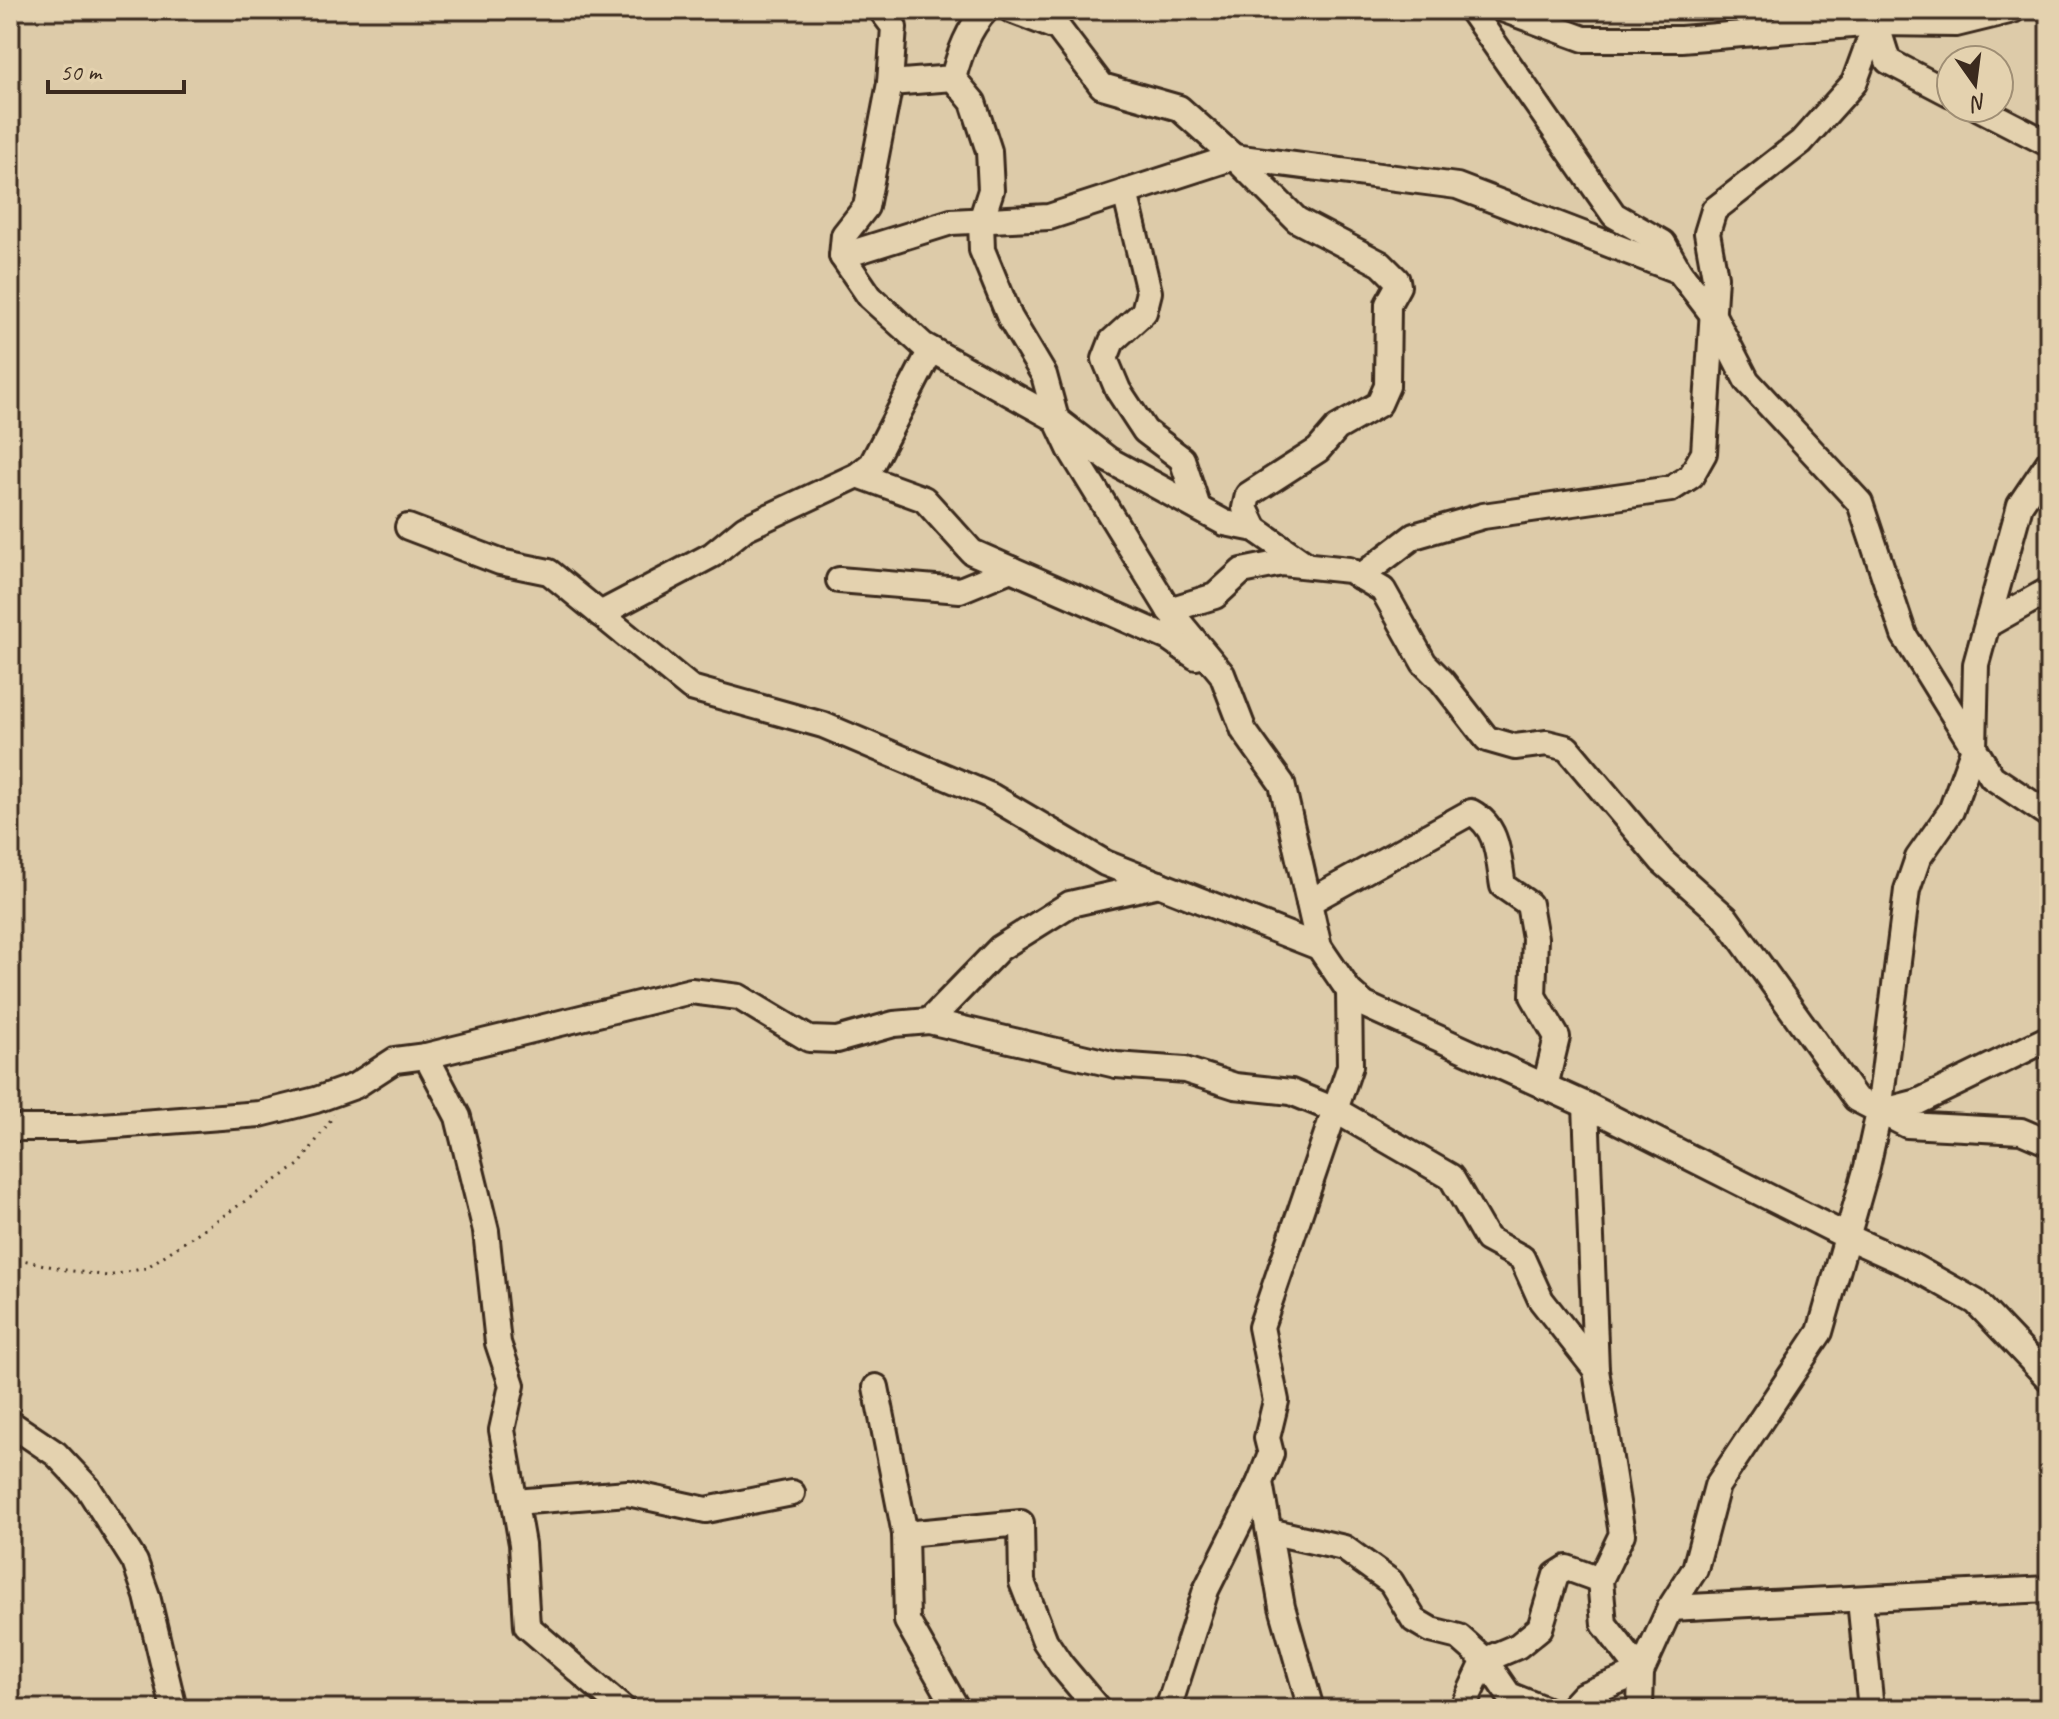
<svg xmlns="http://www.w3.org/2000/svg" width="2059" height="1719" viewBox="0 0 2059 1719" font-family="Caveat,sans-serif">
<rect width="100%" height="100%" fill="#ddcba9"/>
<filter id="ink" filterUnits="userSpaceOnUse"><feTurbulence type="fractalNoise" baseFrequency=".0125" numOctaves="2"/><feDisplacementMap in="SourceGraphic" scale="16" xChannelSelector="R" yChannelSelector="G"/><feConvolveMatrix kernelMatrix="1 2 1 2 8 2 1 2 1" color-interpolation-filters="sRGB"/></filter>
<g filter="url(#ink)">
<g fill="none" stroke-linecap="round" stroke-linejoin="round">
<defs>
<g id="minor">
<path d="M 881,10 L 894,27 L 890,83 L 866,207 L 844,235 L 842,256 L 870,297 L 923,345 L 1056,419 L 1109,460 L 1225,523 L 1255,529 L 1305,564"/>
<path d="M 1011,10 L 1058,28 L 1102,86 L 1179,108 L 1234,157 L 1297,220 L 1381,264 L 1397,280 L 1398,286 L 1388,304 L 1387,386 L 1379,404 L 1337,428 L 1318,450 L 1248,495 L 1245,508 L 1255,529"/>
<path d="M 1471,10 L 1614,215 L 1663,243 L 1679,271"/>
<path d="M 1505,10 L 1584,39 L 1681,39 L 1876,23 L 1956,24 L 2013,10"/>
<path d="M 1783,10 L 1819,23"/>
<path d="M 1876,23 L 1888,61 L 1951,94"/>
<path d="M 953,78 L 973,102 L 989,151 L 991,190 L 981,221 L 982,250 L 1010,318 L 1044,375 L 1056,419 L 1070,449 L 1169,610 L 1222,674 L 1244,731 L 1282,784 L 1319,947"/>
<path d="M 890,83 L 953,78 C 960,53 968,29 986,10"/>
<path d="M 1979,108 L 2049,144"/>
<path d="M 1125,192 L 1149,292 L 1144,312 L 1112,341 L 1105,359 L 1118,390 L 1145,431 L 1182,459 L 1198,508"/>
<path d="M 842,256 L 951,222 L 1049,217 L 1234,157 L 1457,186 L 1679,271 L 1713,315 L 1747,381 L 1860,503 L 1904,635 L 1992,777 L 2049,815"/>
<path d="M 858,475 L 924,499 L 972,552 L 1169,638 L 1196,657"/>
<path d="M 408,527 L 500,562 L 549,572 L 691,688 L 823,725 L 991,796 L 1105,863 L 1319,947 L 1349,991 L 1365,1005 L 1586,1105 L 1848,1237 L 1910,1265 L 1976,1302 L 2049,1379"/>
<path d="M 1360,577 L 1414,536 L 1483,516 L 1671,489 L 1691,476 L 1704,453 L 1715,277 L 1707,233 L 1714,210 L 1801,142 L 1854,83 L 1876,23 L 1877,10"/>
<path d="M 839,580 L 960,590 L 1011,569"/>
<path d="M 1169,610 L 1215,596 L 1242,571 L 1282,563 L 1349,570 L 1383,590 L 1424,663 L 1442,681 L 1487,739 L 1515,747 L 1547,743 L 1567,748 L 1662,861 L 1726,918 L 1856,1099 L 1907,1125 L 2021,1131 L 2049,1143"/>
<path d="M 600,614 L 712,555 L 745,528 L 858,475 L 872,464 L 931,350"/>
<path d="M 1987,625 L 2049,590"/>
<path d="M 1309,902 L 1471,812 C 1499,827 1498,857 1503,886 L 1529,904 L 1535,938 L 1533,996 L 1557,1037 L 1545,1087"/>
<path d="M 929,1021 L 1000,948 L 1070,904 L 1159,884"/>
<path d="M 426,1056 L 458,1117 L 486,1231 L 498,1343 L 512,1385 L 502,1430 L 522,1544 L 527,1626 L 623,1709"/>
<path d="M 1879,1112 L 1918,1102 L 2049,1038"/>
<path d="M 10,1128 L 76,1128 L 260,1114 L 316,1100 L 355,1086 L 395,1060 L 426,1056 L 691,991 L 739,997 L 809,1039 L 837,1040 L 894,1024 L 929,1021 L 1116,1065 L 1185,1070 L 1235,1086 L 1291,1092 L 1335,1110 L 1451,1177 L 1487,1239 L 1522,1258 L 1541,1300 L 1596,1370"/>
<path d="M 876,1387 L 905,1534 L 907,1621 L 957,1709"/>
<path d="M 10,1423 L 56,1454 L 88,1488 L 135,1562 L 147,1596 L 174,1709"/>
<path d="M 515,1502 L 628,1493 L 706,1510 L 792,1493"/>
<path d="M 1269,1531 L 1344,1548 L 1391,1582 L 1414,1620 L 1431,1630 L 1459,1637 L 1485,1660 L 1509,1695 L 1544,1709"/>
<path d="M 905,1534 L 1021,1523 L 1022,1582 L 1045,1641 L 1061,1665 L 1098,1709"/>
<path d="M 1860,1600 L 1871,1709"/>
<path d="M 1670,1608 L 2049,1589"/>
<path d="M 1168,1709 L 1206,1590 L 1260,1482"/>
<path d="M 1311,1709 L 1282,1607 L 1260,1482 L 1271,1454 L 1267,1438 L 1276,1401 L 1261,1327 L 1350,1066 L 1349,991"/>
<path d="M 1462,1709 L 1485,1660 L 1518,1646 L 1540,1628 L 1556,1575 L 1567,1568 L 1600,1580"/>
<path d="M 1570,1709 L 1583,1695 L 1641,1672 L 1604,1624 L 1600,1580 L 1622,1534 L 1596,1370 L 1586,1105"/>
<path d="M 1640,1709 L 1641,1672 L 1670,1608 L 1695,1569 L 1717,1486 L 1820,1332 L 1867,1167 L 1879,1112 L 1907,890 L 1918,858 L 1951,811 L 1974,748 L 1976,664 L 2020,505 L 2049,462"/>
</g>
</defs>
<use href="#minor" stroke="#3b2a1e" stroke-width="30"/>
<path stroke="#3b2a1e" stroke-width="3" stroke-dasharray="2 6" stroke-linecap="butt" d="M 10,1257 L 66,1270 L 108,1276 L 146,1268 L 300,1164 L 334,1115"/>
<use href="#minor" stroke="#e4d2af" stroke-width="24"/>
</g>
</g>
<rect width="2059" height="1719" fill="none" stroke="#e4d2af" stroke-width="40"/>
<rect x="20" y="20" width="2019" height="1679" fill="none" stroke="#3b2a1e" stroke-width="3" filter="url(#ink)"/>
<g transform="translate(1975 84) rotate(166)"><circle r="38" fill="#e4d2af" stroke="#a08f75" stroke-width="2"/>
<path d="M0-6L14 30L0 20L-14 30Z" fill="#3b2a1e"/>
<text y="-12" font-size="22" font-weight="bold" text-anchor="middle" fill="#3b2a1e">N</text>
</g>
<path d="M48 80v12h136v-12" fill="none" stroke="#3b2a1e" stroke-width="4"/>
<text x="60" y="80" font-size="24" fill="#3b2a1e" stroke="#e4d2af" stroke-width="6" paint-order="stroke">50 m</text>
</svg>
